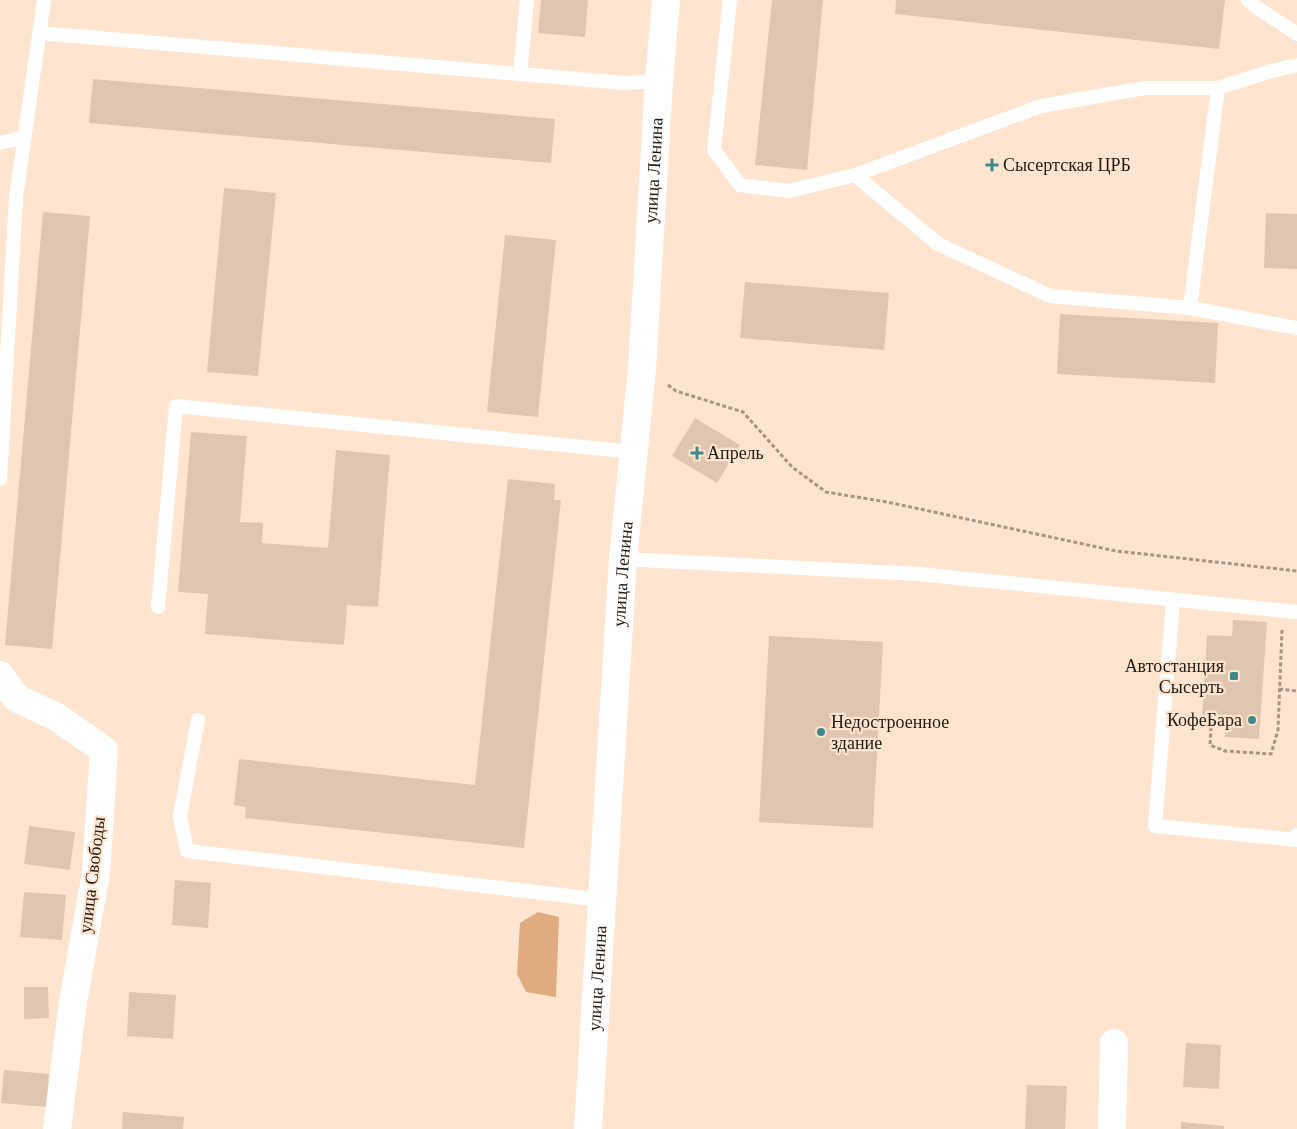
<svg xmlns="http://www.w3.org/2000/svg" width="1297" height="1129" viewBox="0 0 1297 1129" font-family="'Times New Roman',serif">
<rect width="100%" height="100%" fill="#ffe5cf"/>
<path fill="#dfab7f" d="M 538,912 L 559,917 L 556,997 L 526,992 L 517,974 L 520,923 Z"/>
<g fill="#e0c6b1">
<path d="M 541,0 L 588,0 L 585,37 L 538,33 Z"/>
<path d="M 772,0 L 823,0 L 807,170 L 755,165 Z"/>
<path d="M 896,0 L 1225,0 L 1219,49 L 895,14 Z"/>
<path d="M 93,79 L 555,119 L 551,163 L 89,123 Z"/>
<path d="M 224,188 L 276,193 L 258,376 L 207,372 Z"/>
<path d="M 43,212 L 90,216 L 52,649 L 5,645 Z"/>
<path d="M 1266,213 L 1297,214 L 1297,269 L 1264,268 Z"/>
<path d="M 505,235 L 556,240 L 538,417 L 487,412 Z"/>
<path d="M 745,282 L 889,293 L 884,350 L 740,338 Z"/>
<path d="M 1060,314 L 1218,323 L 1215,383 L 1057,374 Z"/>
<path d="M 695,418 L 740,445 L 717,483 L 672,456 Z"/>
<path d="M 191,432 L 247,436 L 240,522 L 263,523 L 262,543 L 328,548 L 336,450 L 390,455 L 378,607 L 347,605 L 344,645 L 205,634 L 208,594 L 178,592 Z"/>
<path d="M 508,479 L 555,484 L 554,500 L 561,500 L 524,848 L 245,818 L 246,807 L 234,805 L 239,759 L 475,785 Z"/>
<path d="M 1233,620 L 1267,622 L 1259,739 L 1225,737 L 1226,717 L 1202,716 L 1207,635 L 1232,636 Z"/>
<path d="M 769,636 L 883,642 L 873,828 L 759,822 Z"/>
<path d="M 29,826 L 75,832 L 70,870 L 24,864 Z"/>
<path d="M 175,880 L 211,883 L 208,928 L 172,925 Z"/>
<path d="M 24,892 L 66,895 L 62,940 L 20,937 Z"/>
<path d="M 24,987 L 48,987 L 49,1018 L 24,1019 Z"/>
<path d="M 129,992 L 176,995 L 173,1039 L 127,1036 Z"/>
<path d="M 1186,1043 L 1221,1045 L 1219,1089 L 1183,1087 Z"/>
<path d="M 4,1070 L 49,1074 L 47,1107 L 1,1103 Z"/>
<path d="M 1027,1085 L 1067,1086 L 1065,1129 L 1025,1129 Z"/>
<path d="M 123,1112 L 184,1117 L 183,1129 L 122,1129 Z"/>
<path d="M 1181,1122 L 1224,1126 L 1224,1129 L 1181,1129 Z"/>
</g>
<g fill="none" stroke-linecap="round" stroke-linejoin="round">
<g stroke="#a89584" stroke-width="3" stroke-dasharray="4 2.5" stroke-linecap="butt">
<path d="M 668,385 L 676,391 L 743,412 L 792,467 L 826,492 L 887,502 L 1116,551 L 1297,571"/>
<path d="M 1279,689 L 1297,691"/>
<path d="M 1211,727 L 1210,745 L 1225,751 L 1271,754 L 1278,730 L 1282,630"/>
</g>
<g stroke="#fff" stroke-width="14">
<path d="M 730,0 L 714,150 L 740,185 L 789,191 L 855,175 L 1041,106 L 1145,88 L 1218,88 L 1268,72 L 1297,65"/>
<path d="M 1248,0 L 1256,7 L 1297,34"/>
<path d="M 40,33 L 624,83 L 659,81"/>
<path d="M 520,74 L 527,0"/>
<path d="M 0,143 L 25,137"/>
<path d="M 855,175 L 938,244 L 1050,296 L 1190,308 L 1297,328"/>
<path d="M 1190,308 L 1218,88"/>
<path d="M 0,479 L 16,197 L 44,0"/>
<path d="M 623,559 L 918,574 L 1297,612"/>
<path d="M 1173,600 L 1155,826 L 1297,840 L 1297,835"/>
<path d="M 158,607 L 176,406 L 633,452"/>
<path d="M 198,720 L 180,816 L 187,851 L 602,900"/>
</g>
<g stroke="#fff" stroke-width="28">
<path d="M 0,675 L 16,698 L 55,716 L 104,750 L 96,873 L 73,1002 L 57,1129"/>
<path id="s1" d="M 588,1129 L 623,559 L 642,368 L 659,81 L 666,0"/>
<path d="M 1112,1129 L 1114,1043"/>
</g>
</g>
<g fill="#408889" stroke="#ffe5cf" stroke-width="2">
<path d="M989.5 157.5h5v5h5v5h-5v5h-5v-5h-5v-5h5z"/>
<path d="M694.5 445.5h5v5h5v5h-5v5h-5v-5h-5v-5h5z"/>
<rect x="1229" y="671" width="10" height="10" rx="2.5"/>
<circle cx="1252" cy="720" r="5"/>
<circle cx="821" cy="732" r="5"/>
</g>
<g text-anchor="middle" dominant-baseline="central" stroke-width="4.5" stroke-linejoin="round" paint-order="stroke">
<g font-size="18" fill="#231a12" stroke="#ffe5cf" text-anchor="start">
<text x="1003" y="165">Сысертская ЦРБ</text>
<text x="707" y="453">Апрель</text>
<text x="1224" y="666" text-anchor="end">Автостанция<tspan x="1224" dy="21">Сысерть</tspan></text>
<text x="1242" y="720" text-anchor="end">КофеБара</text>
<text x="831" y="722">Недостроенное<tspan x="831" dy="21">здание</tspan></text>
</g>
<g font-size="18" fill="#231a12" stroke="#ffe5cf">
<text stroke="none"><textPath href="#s1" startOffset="961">улица Ленина</textPath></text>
<text stroke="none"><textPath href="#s1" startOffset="556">улица Ленина</textPath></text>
<text transform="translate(92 875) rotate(-83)">улица Свободы</text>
<text stroke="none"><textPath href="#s1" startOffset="151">улица Ленина</textPath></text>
</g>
</g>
</svg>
